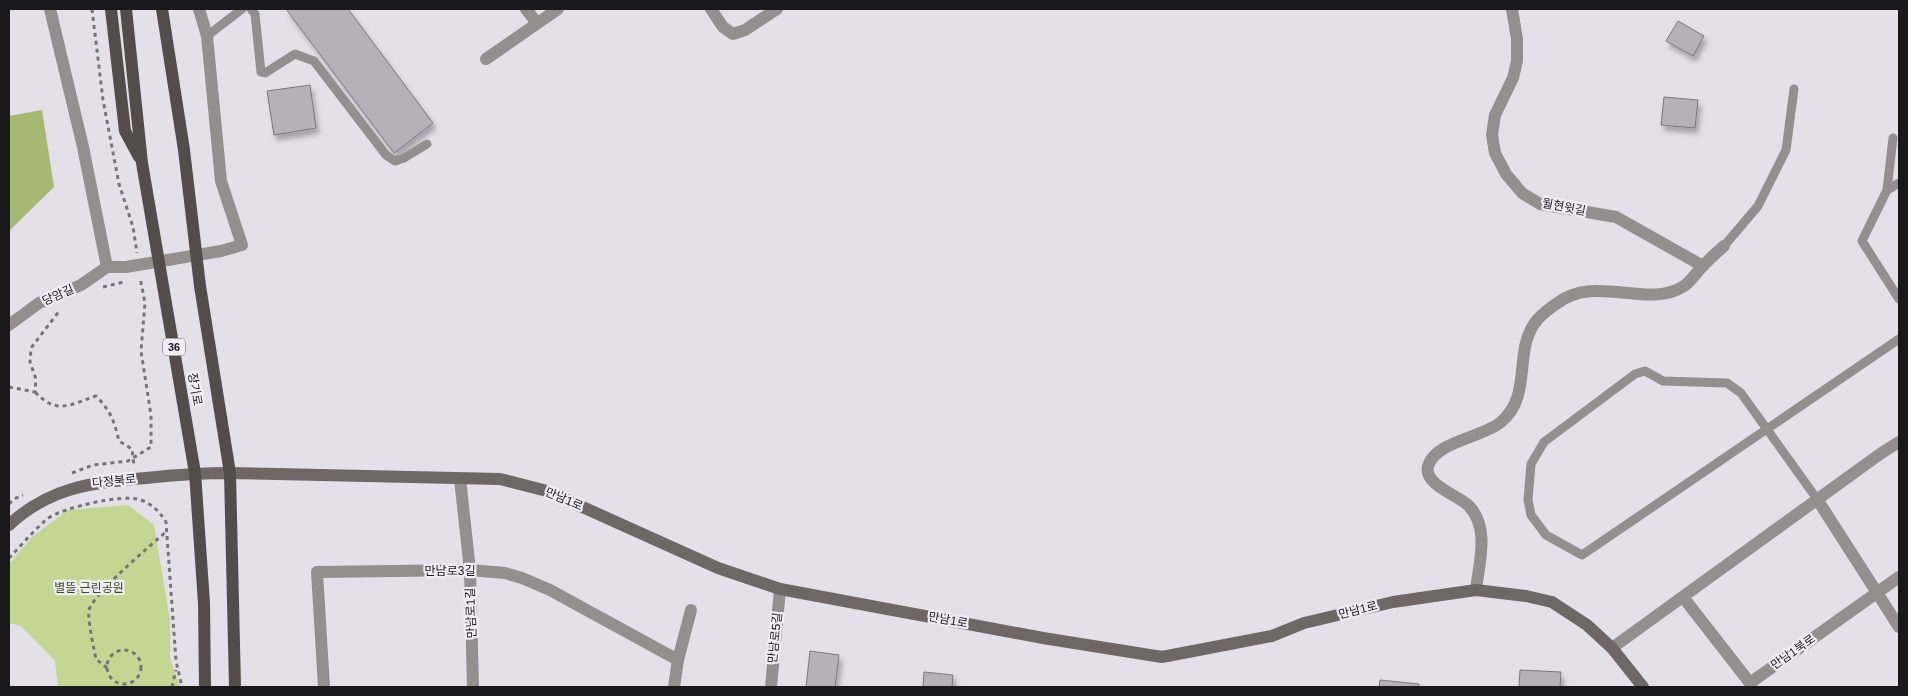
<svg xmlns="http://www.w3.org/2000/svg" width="1908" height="696" viewBox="0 0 1908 696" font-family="Arial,'Noto Sans KR',sans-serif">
<defs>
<filter id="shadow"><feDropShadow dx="3" dy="5.5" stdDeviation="2.5" flood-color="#0004"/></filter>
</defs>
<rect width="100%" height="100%" fill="#e3e0e9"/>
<path fill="#c3d793" d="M 128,505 L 154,525 L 170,620 L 170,658 L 180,687 L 58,687 L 55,661 L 21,626 L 9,623 L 9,564 L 32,537 L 68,510 Z"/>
<path fill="#a5b972" d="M 42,110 L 54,187 L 9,231 L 9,116 Z"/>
<g fill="#b4b1ba" stroke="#7a7780" filter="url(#shadow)">
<path d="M 286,9 L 348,9 L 433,123 L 394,153 Z"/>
<path d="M 1678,21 L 1704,36 L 1693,56 L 1666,41 Z"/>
<path d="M 310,85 L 316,128 L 274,135 L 267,91 Z"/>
<path d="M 1664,97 L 1698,100 L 1695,128 L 1661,125 Z"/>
<path d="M 810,651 L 839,655 L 835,687 L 806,687 Z"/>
<path d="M 1520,670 L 1561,672 L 1560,687 L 1519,687 Z"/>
<path d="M 924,672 L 953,675 L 952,687 L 923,687 Z"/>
<path d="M 1380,680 L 1419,684 L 1419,687 L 1379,687 Z"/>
</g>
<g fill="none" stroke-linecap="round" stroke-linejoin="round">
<g stroke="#767479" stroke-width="3" stroke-dasharray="4 4" stroke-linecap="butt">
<path d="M 92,9 L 103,100 L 119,184 L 133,227 L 137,253"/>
<path d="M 103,287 L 124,282"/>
<path d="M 9,387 L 35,392 L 36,379 L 30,362 L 31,348 L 60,310"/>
<path d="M 35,392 C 57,415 69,405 96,396 C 111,411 114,421 119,441 L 132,449 L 134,466"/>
<path d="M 72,473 L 93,465 L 128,461 L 151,447 L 151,415 L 141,351 L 145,303 L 140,277"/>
<path d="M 9,504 L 14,499 L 23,495"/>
<path d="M 9,558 C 21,546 33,531 47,519 C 61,508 124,493 141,500 C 153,505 159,511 166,522 L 176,661 L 182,687"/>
<circle cx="124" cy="667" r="17"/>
<path d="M 107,668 L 96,659 C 94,650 87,616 89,610 C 94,593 151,545 167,531"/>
<path d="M 172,687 L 176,670"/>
</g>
<g stroke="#948f8e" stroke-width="9">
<path d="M 251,9 L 255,14 L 261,72 L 265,73 L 295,54 L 314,61 L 386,155 L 395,161 L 404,158 L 427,144"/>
<path d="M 207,36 L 242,9"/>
<path d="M 1893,138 L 1887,190 L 1862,241 L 1899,299"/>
<path d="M 1887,190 L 1899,183"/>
<path d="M 1724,246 L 1758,206 L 1786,150 L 1794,89"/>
<path d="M 1817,499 L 1741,393 L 1727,383 L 1663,381 L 1645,371 L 1635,374 L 1544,442 L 1531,464 L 1528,500 L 1531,515 L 1546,535 L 1582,555 L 1899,339"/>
</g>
<g stroke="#948f8e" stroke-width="12">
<path d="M 50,9 L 83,147 L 107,267"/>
<path d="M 526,9 L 537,23"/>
<path d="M 711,9 L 723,27 L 733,34 L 745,30 L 777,9"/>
<path d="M 1512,9 L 1517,39 L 1517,61 L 1513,78 L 1495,115 L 1492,135 L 1495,153 L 1506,174 L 1522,193 L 1540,204 L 1616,217 L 1703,266"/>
<path d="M 486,59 L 558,9"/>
<path d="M 107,267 L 126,267 L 221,251 L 242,245 L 221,181 L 207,36 L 199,9"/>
<path d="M 9,325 L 39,303 L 81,285 L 107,267"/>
<path d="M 460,479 L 470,570 L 473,687"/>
<path d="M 1817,499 L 1899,627"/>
<path d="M 1476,590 C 1479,563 1490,528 1469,506 C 1460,496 1423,485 1428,466 C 1436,441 1482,438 1501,422 C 1532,396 1514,354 1534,324 C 1539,316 1549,309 1556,304 C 1596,273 1647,310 1684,286 C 1690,282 1695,275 1699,270 C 1707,261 1715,254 1724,246"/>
<path d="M 1683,597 L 1750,683 L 1899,577"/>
<path d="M 1612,648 L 1880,454 L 1899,442"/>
<path d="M 324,687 L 317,572 L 470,570 L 505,573 L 522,578 L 550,590 L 678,660"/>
<path d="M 674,687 L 678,660 L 691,610"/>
<path d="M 771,687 L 780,589"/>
</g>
<path stroke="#6e6766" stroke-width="12" d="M 9,525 C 51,486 92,483 146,478 C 174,475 202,473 230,473 L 500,479 L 547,491 L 718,568 L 780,589 L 1043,638 L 1162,657 L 1272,636 L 1304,623 L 1393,602 L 1476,590 L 1526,596 L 1552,602 L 1587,625 L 1612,648 L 1643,687"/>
<g stroke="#544c4a" stroke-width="12">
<path d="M 111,9 L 125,131 L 139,157"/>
<path d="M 126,9 L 142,163 L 195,473 L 204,603 L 205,687"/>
<path d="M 162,9 L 184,150 L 200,286 L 230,473 L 235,687"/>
</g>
</g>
<g text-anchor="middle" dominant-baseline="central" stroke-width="4.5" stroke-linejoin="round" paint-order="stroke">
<rect fill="#f0edf7" stroke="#5a585d" stroke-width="1" x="163" y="338.5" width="22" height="17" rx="4"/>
<g font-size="11" font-weight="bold" fill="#19181b">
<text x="174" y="347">36</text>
</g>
<g font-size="12" fill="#19181b" stroke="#f0edf7">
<text transform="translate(1564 207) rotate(11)">월현윗길</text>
<text transform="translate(58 295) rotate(-24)">당암길</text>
<text transform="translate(195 389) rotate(80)">장기로</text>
<text transform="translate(114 481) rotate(-6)">다정북로</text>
<text transform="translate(564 499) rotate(23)">만남1로</text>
<text x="450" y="571">만남로3길</text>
<text transform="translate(1358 610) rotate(-14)">만남1로</text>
<text transform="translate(471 613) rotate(-92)">만남로1길</text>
<text transform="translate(948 620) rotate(11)">만남1로</text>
<text transform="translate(775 638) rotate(-84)">만남로5길</text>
<text transform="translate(1793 652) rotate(-35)">만남1북로</text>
</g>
<g font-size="12" fill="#3e4b17" stroke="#f0edf7">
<text x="89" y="588">별뜰 근린공원</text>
</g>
</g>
<rect width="1908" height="696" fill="none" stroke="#19181b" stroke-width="20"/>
</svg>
